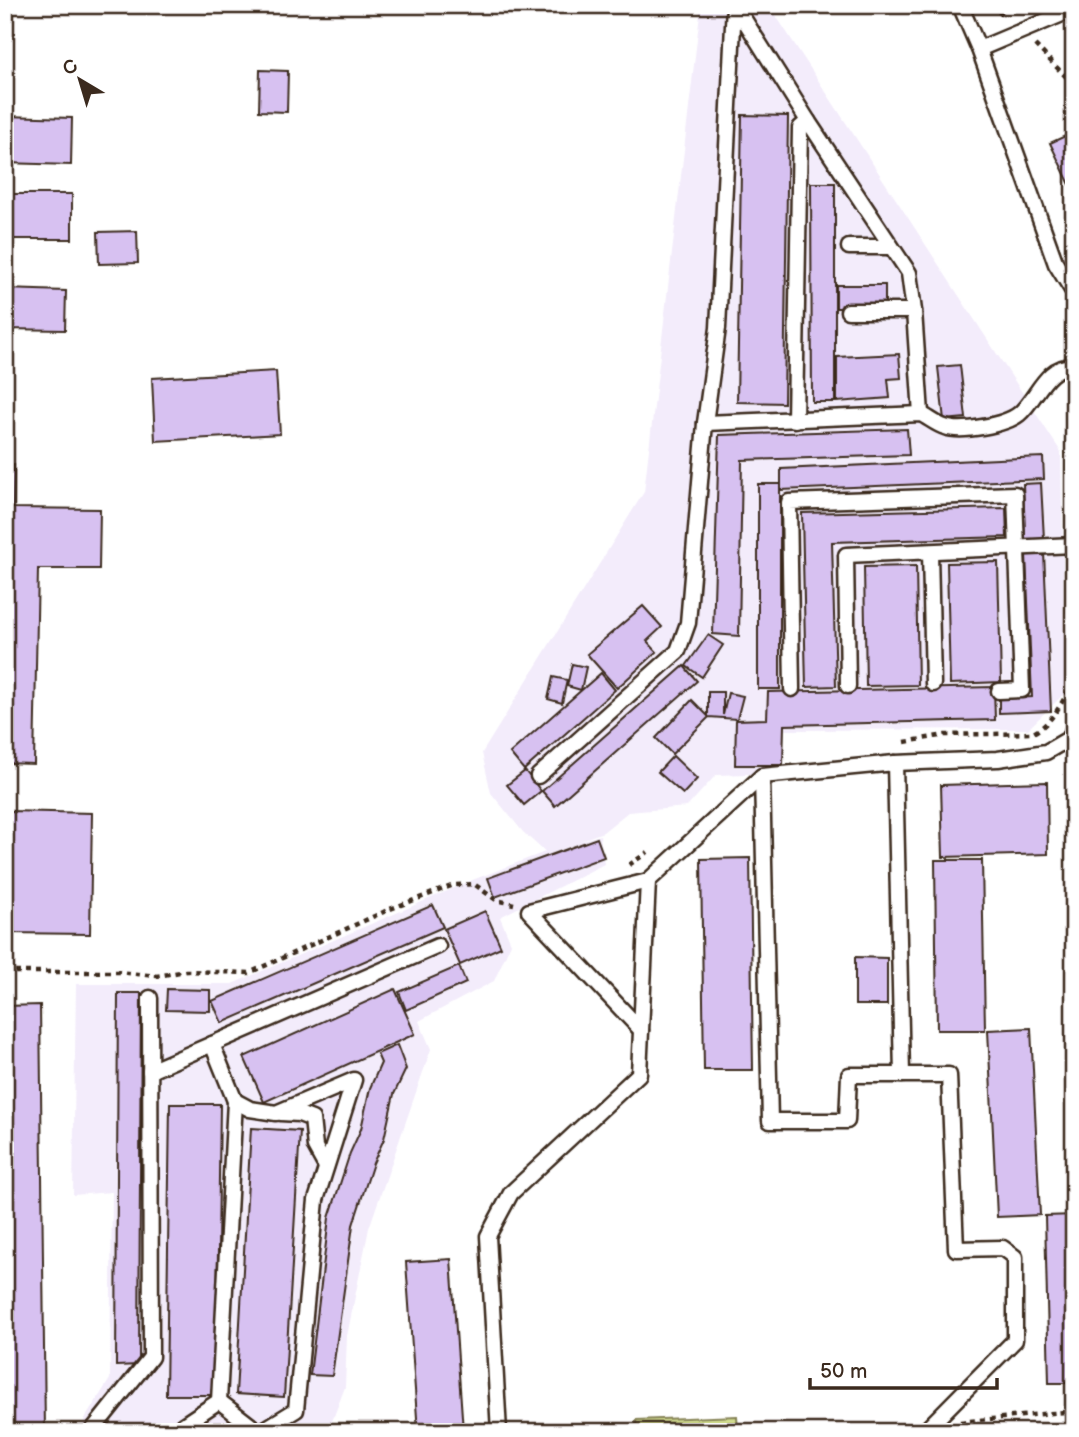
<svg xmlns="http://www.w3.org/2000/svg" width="1079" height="1437" viewBox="0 0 1079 1437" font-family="'Balsamiq Sans',sans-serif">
<rect width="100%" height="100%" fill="#fff"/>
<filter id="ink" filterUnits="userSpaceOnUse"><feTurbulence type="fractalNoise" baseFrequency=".0143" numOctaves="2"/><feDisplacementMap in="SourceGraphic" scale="14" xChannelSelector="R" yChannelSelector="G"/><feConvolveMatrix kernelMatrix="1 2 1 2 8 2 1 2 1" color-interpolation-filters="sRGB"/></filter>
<g filter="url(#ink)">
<path fill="#f3ecfb" d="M 701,5 L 769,5 L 1061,452 L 1065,693 L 1028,729 L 785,730 L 784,767 L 777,773 L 716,775 L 687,807 L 628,812 L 603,832 L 579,841 L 600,835 L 604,864 L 500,917 L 511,943 L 494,981 L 419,1021 L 431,1049 L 369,1228 L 347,1336 L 345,1387 L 328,1432 L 83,1432 L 84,1420 L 110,1379 L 112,1192 L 73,1195 L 76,984 L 232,984 L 475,879 L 545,852 L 523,832 L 491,793 L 482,753 L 644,492 Z"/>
<path fill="#d1dc8f" stroke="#868356" stroke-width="2" d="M 737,1416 L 738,1432 L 637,1432 L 636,1420 Z"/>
<g fill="#d7c1f1" stroke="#3b2a1e" stroke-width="2">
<path d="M 5,5 L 11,5 L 8,92 L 5,92 Z"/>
<path d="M 260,70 L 288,71 L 287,112 L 259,111 Z"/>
<path d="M 742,115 L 788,116 L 784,403 L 737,402 Z"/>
<path d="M 5,116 L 72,118 L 71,165 L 5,163 Z"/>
<path d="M 1074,132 L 1074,193 L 1050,143 Z"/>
<path d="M 811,183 L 835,183 L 835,402 L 812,402 Z"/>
<rect x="5" y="194" width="67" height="45"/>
<path d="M 137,231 L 138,263 L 99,264 L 98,232 Z"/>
<rect x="836" y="285" width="49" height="23"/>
<path d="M 5,289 L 66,291 L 65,330 L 5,329 Z"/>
<path d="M 899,354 L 901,378 L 888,379 L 890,398 L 837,402 L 837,357 Z"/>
<path d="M 960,365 L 966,418 L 944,420 L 938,367 Z"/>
<path d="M 276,371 L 280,434 L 155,441 L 152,378 Z"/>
<rect x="1071" y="393" width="3" height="27"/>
<path d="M 907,429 L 909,455 L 742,460 L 739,636 L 713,634 L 719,435 Z"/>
<path d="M 1043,457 L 1044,479 L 781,490 L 781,469 Z"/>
<path d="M 5,465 L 14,465 L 13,508 L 100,509 L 99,569 L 38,569 L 34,764 L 5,763 Z"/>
<path d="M 1041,483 L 1044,539 L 1025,540 L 1023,484 Z"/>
<rect x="758" y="484" width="22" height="205"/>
<path d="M 1006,508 L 1007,537 L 832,542 L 836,686 L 806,687 L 802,513 Z"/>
<path d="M 1044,553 L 1051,711 L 999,713 L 999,699 L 1032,697 L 1026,554 Z"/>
<path d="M 998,562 L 1001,682 L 950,684 L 947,563 Z"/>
<path d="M 916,566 L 918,685 L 866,686 L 864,567 Z"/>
<rect x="1067" y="595" width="7" height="17"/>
<path d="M 643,606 L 662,627 L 647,641 L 657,652 L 617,688 L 587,654 Z"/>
<path d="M 708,635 L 723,645 L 702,677 L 686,666 Z"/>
<path d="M 572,664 L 586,667 L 581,690 L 567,686 Z"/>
<path d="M 684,666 L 697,681 L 555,806 L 542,791 Z"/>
<path d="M 601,673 L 615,690 L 524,770 L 510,753 Z"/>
<path d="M 553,677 L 567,680 L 562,703 L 548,699 Z"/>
<path d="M 994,687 L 995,720 L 784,725 L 783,765 L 735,765 L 736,720 L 767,719 L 768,692 Z"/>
<path d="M 708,692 L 723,692 L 723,715 L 728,693 L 743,696 L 737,719 L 709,717 L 672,754 L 656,738 L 692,700 L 708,716 Z"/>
<path d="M 673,756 L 697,779 L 683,794 L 658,772 Z"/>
<path d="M 525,771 L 541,791 L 524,805 L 507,785 Z"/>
<path d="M 1047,782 L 1048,854 L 943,857 L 941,785 Z"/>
<path d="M 9,811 L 92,813 L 90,934 L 7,933 Z"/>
<path d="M 597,838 L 604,857 L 495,897 L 488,878 Z"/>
<path d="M 750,858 L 753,1070 L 704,1070 L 701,859 Z"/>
<path d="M 935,860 L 982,860 L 985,1030 L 937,1030 Z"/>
<path d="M 433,905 L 443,927 L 222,1023 L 212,1001 Z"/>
<path d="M 485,911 L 501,947 L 460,965 L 444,929 Z"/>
<path d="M 855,957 L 887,958 L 887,1005 L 855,1005 Z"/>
<path d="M 459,966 L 466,983 L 406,1010 L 399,992 Z"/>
<path d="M 167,989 L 210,990 L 210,1011 L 166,1010 Z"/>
<path d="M 395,989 L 415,1034 L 264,1102 L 244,1057 Z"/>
<path d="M 118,993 L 141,993 L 139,1365 L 116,1366 Z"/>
<path d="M 40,1005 L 45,1432 L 5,1432 L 5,1006 Z"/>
<path d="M 1031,1028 L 1040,1215 L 997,1217 L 988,1030 Z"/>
<path d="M 397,1045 L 406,1069 L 394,1094 L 384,1139 L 373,1163 L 353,1225 L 332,1376 L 310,1375 L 329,1218 L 350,1153 L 361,1129 L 370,1088 L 381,1063 L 377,1054 Z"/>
<path d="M 170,1104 L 220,1104 L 216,1395 L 166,1395 Z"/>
<path d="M 251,1128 L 300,1131 L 284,1397 L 236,1394 Z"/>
<path d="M 1074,1215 L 1074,1383 L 1049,1383 L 1045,1216 Z"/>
<path d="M 451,1259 L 463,1431 L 418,1432 L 406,1262 Z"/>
</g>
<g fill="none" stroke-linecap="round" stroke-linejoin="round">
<defs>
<g id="lane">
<path d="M 735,5 L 808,121 L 800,128 L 795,420"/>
<path d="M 960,5 L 979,49 L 1056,264 L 1074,293"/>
<path d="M 979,49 L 1074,9"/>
<path d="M 808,121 L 909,273 L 914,311 L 921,414"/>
<path d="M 849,247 L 891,247"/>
<path d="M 848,311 L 914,311"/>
<path d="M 705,423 L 718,328 L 734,5"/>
<path d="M 930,552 L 933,684"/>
<path d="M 848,686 L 846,555 L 1074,545"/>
<path d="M 792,689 L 789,502 L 1015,494 L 1022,690 L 999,691"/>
<path d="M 895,763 L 902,1075 L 949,1075 L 956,1249 L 1003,1248 L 1015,1257 L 1015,1340 L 924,1432"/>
<path d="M 538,776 L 678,651 L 688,623 L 705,423 L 921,414 C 929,418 937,425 945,427 C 961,433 1005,425 1019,414 C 1037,399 1045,365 1074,366"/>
<path d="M 641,1030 L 529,911 L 648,881"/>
<path d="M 212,1044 L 235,1101 L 219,1401"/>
<path d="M 150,1071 L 438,946"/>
<path d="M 902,1075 L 849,1075 L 847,1121 L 770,1121 L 762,776 L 895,763 L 998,759 L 1046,752 L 1070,738 L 1074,727"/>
<path d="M 235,1101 L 250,1109 L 276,1113 L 354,1080 L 316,1200 L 296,1410 L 260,1432"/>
<path d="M 281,1113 L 299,1114 L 312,1119 L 315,1147 L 326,1167"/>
<path d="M 219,1401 L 259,1432"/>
<path d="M 91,1432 L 151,1357 L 150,998"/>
<path d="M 180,1432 L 183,1425 L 219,1401"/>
<path d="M 499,1432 L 488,1236 L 511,1193 L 639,1074 L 648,881 L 762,776"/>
</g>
</defs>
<use href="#lane" stroke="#3b2a1e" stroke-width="19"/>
<g stroke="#3b2a1e" stroke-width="4.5" stroke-dasharray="5 5" stroke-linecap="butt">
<path d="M 991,5 L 1006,18"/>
<path d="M 1035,45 L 1074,85"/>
<path d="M 905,742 L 945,735 L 1033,733 C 1053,723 1065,698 1074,679"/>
<path d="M 629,865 L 648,852"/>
<path d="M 5,972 L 119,972 L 157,976 L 186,971 L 249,973 L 390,909 L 454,885 L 474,884 L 496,900 L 514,904"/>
<path d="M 960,1422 L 1074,1411"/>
</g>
<use href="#lane" stroke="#fff" stroke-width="14"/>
</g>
</g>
<rect width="1079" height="1437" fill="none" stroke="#fff" stroke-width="28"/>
<rect x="14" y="14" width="1051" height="1409" fill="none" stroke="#3b2a1e" stroke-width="2.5" filter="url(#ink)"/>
<g transform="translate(80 80) rotate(322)" stroke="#ffffff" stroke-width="5" paint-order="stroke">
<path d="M0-5L12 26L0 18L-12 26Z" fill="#3b2a1e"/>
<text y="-10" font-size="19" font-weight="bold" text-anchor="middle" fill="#3b2a1e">С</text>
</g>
<path d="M810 1378v10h187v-10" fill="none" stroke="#3b2a1e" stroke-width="3.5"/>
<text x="820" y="1378" font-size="21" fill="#3b2a1e" stroke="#ffffff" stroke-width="5" paint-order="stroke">50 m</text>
</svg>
